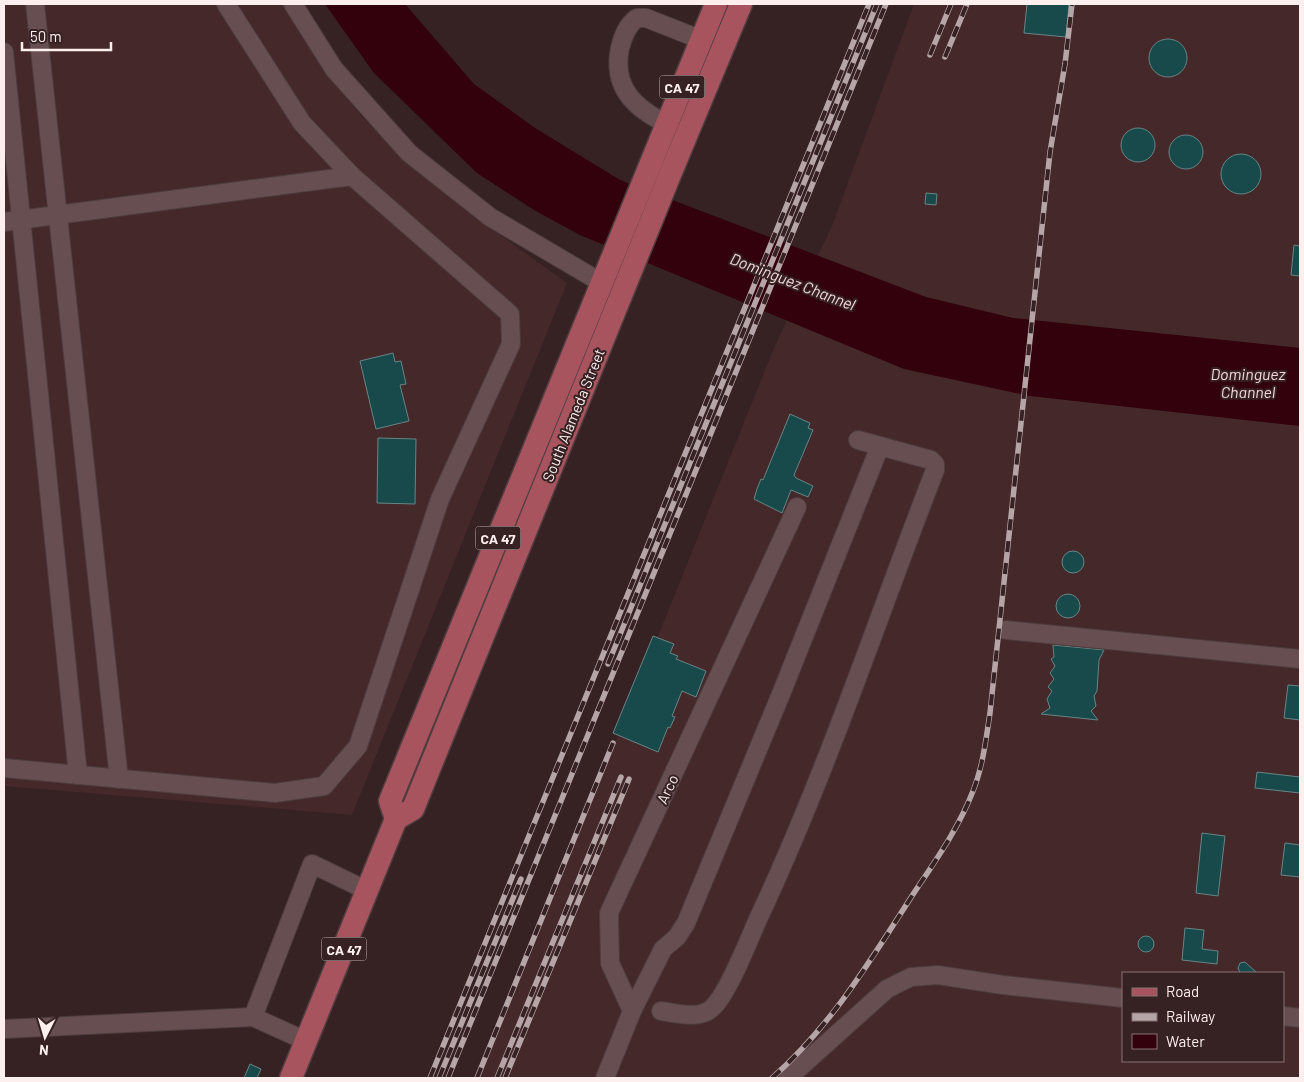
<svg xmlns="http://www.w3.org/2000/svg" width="1304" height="1082" viewBox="0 0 1304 1082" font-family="Barlow,sans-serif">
<rect width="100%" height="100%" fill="#362123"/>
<g fill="#44282a" fill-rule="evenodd">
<path d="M 4,4 L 285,4 L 326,72 L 362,117 L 406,159 L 464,209 L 567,283 L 352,815 L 4,786 Z"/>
<path d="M 914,4 L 1300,4 L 1300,1078 L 480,1078 L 774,348 L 832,226 ZM 1123,973 L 1283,973 L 1283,1061 L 1123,1061 Z"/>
</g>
<path fill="#32010b" d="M 325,4 L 405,4 L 474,84 L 535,128 L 620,180 L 926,297 L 1013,318 L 1300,348 L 1300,426 L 1030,396 L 904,369 L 580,235 L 534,210 L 477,173 L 374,73 Z"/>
<g fill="#18494b" stroke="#688585">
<path d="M 1027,4 L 1069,4 L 1066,37 L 1024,33 Z"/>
<circle cx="1168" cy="58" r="19"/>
<circle cx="1138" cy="145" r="17"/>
<circle cx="1186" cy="152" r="17"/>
<circle cx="1241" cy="174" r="20"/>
<path d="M 926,193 L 937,194 L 936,205 L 925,204 Z"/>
<path d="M 1294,245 L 1300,246 L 1300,276 L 1291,275 Z"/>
<path d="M 393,353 L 395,362 L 401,361 L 406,384 L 400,385 L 409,421 L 376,429 L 360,361 Z"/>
<path d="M 790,414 L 810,423 L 808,428 L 813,430 L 794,475 L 796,478 L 813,486 L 808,497 L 791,490 L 782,513 L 754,499 L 757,489 L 761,479 L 763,480 Z"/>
<path d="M 378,438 L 416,439 L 415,504 L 377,503 Z"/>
<circle cx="1073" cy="562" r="11"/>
<circle cx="1068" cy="606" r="12"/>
<path d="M 653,636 L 674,644 L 670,653 L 678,656 L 676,659 L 706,671 L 696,697 L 682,691 L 672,716 L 675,717 L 670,728 L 668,727 L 658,752 L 613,733 Z"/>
<path d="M 1053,645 L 1104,650 L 1099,660 L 1097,691 L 1094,696 L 1096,706 L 1091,711 L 1098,720 L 1041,714 L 1050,708 L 1047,699 L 1052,691 L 1048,687 L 1054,679 L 1050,673 L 1055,666 L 1051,659 L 1054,657 Z"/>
<path d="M 1288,685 L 1300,686 L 1300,720 L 1284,718 Z"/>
<path d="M 1257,772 L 1300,777 L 1300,793 L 1255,788 Z"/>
<path d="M 1202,833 L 1225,836 L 1218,896 L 1196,893 Z"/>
<path d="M 1285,843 L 1300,845 L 1300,877 L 1281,875 Z"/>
<path d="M 1185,928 L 1204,930 L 1202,949 L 1218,951 L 1217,964 L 1182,960 Z"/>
<circle cx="1146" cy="944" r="8"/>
<path d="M 1245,962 L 1257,973 L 1240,973 L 1238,968 L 1240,963 Z"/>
<path d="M 250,1064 L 261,1069 L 257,1078 L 244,1078 Z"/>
</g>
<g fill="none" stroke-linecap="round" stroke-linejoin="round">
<defs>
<g id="minor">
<path d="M 35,4 L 119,779"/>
<path d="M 293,4 L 334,69 L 409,153 L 490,217 L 602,283"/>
<path d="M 4,52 L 78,775"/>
<path d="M 667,124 C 634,108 612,87 620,48 C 623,36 627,25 637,18 L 646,18 L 702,40"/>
<path d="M 4,222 L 352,176"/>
<path d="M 1006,630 L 1300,659"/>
<path d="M 4,768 L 275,793 L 324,786 L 358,746 L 440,499 L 511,344 L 510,314 L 352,176 L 302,123 L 226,4"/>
<path d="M 632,1011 L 663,949 L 677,937 L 686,923 L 781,694 L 880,446"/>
<path d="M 661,1011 C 676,1013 700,1020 712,1008 C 728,994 749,939 759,917 C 827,772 877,619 935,470 L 935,464 L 931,460 L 858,440"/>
<path d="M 1283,1016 L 1300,1018"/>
<path d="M 253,1017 L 312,864 L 368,891"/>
<path d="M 4,1029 L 253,1017 L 306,1041"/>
<path d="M 605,1078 L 632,1011 L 610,963 L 609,913 L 797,507"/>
<path d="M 788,1078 L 887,989 L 911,977 L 938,975 L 1003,985 L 1123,998"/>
</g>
<g id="major">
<path d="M 396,819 L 390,801 L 716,4"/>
<path d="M 291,1078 L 396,819 L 413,809 L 669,177 L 741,4"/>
</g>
</defs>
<use href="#minor" stroke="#4e3c3e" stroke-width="20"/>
<use href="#major" stroke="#4e3c3e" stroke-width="25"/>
<use href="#minor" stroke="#674f51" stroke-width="18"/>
<use href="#major" stroke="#a7545f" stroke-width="22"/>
<defs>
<g id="rail">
<path d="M 930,55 L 951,4"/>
<path d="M 945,57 L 967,4"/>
<path d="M 608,664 L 877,4"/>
<path d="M 430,1078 L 869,4"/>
<path d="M 439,1078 L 521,879"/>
<path d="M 448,1078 L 886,4"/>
<path d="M 477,1078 L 613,743"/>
<path d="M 497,1078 L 621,777"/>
<path d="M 505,1078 L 629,779"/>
<path d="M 772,1078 C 830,1027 869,963 910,899 C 933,864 958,830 973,791 C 983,766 986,739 990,713 L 1050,152 L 1065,64 L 1072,4"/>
</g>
</defs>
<use href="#rail" stroke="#b6a5a6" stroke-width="5.5"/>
<use href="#rail" stroke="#362123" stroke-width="4" stroke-dasharray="11" stroke-linecap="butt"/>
</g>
<g text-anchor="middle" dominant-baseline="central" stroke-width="4" stroke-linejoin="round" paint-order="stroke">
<g fill="#362123" stroke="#c2b1b2" stroke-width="1">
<rect x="659.5" y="75.5" width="45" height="23" rx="4"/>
<rect x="475.5" y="526.5" width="45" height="23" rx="4"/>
<rect x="321.5" y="937.5" width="45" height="23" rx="4"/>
</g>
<g font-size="14" font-weight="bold" fill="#feefef">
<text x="682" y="87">CA 47</text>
<text x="498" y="538">CA 47</text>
<text x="344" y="949">CA 47</text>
</g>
<g font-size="15" fill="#feefef" stroke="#362123">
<text transform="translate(573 415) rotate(-68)">South Alameda Street</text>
<text transform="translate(667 789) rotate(-65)">Arco</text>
</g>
<g font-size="16" font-style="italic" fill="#f5d8d9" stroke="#362123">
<text transform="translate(793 281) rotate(21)">Dominguez Channel</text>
<text x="1248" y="373">Dominguez<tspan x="1248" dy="18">Channel</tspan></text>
</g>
</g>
<rect width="1304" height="1082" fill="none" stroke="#feefef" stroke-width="10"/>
<rect x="1122" y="972" width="162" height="90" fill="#362123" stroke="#867375"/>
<rect x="1132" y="988" width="25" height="8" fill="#a7545f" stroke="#867375"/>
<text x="1166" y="997" font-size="15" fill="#feefef">Road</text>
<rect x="1132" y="1013" width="25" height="8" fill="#b6a5a6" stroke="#867375"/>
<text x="1166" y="1022" font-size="15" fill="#feefef">Railway</text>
<rect x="1132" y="1034" width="25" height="15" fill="#32010b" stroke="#867375"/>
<text x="1166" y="1047" font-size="15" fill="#feefef">Water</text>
<g transform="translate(45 1037) rotate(185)" stroke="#362123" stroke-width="4" paint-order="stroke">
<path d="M0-4L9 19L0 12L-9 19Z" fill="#feefef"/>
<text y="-8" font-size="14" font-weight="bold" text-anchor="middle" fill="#feefef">N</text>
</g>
<path d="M22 42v8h89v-8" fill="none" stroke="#feefef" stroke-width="2.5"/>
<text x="30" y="42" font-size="15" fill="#feefef" stroke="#362123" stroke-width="4" paint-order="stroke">50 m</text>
</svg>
